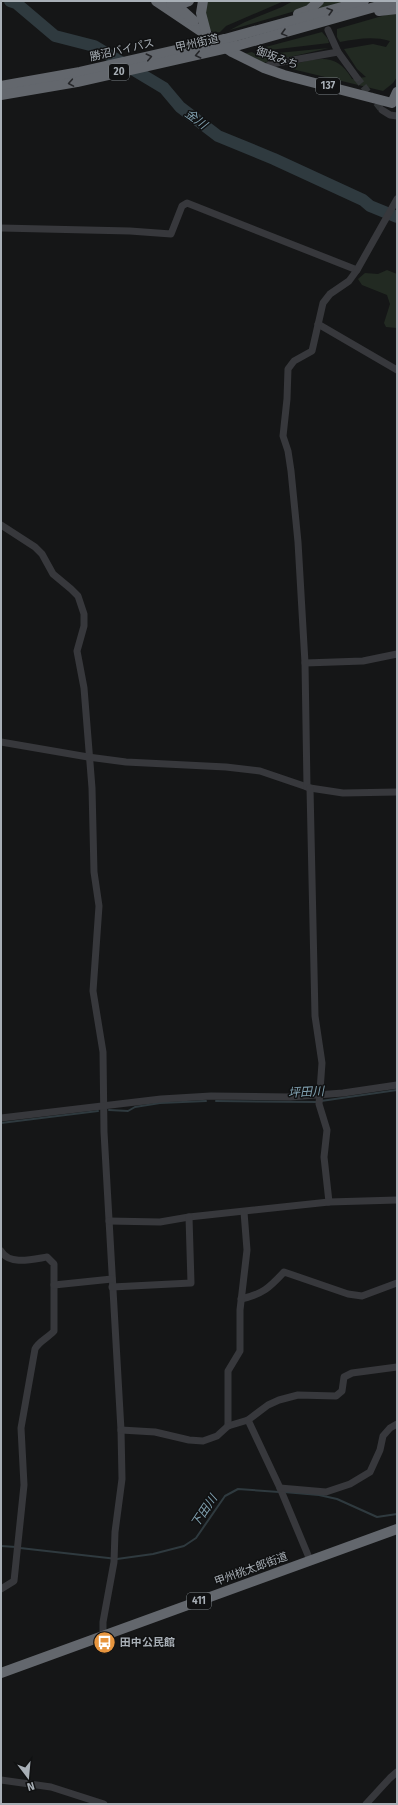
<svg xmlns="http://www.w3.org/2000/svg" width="398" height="1805" viewBox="0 0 398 1805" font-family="'Fira Sans','Noto Sans JP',sans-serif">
<rect width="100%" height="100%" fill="#151617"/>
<g fill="#222a22">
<path d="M 207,1 L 284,1 L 226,26 L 220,32 L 216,33 L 209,30 L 204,16 Z"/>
<path d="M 293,1 L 313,1 L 302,9 L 230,30 L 245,22 L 282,7 Z"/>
<path d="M 324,1 L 351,1 L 326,8 L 319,8 Z"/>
<path d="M 397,13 L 397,77 L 393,83 L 383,91 L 292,69 L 291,68 L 294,64 C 318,58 337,52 352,79 L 366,77 L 357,69 L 344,49 L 373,44 L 386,47 L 390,41 C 373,36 357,39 340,42 L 337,37 L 337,29 L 389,14 Z"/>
<path d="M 322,32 L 328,39 L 329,43 L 261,51 L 258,49 Z"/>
<path d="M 329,48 L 263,63 L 242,54 L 252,52 L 257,55 Z"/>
<path d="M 387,270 L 397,274 L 397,328 L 386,327 L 384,323 L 390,304 L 387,295 L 362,285 L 358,279 L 365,273 L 378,274 Z"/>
</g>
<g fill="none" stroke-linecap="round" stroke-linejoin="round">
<g stroke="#2f3a3f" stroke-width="2">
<path d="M 216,1101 L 317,1102"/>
<path d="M 321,1101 L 397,1090"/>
<path d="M 109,1110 L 128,1111 L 135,1107 L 160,1103 L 206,1101"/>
<path d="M 1,1123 L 98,1111"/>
<path d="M 284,1492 L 319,1495 L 337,1499 L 377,1517 L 397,1514"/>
<path d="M 1,1546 L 16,1547"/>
<path d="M 20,1548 L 117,1559 L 153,1554 L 184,1546 L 196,1538 L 225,1496 L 238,1489 L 279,1492"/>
</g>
<path stroke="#2f3a3f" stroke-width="12" d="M 10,1 L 16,3 L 55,36 L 94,46 L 164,88 L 180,107 L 218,136 L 274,159 L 363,200 L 370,206 L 397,217"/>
<path stroke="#323537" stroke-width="7" stroke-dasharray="7 3.5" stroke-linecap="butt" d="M 357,78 L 382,110"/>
<g stroke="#37383c" stroke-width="7">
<path d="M 328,30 L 338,52 L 357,78"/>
<path d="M 264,68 L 271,64 L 338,52"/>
<path d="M 382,110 L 390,115 L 397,116"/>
<path d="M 1,228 L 130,231 L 171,234 L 182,206 L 187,203 L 357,270"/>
<path d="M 318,324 L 397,370"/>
<path d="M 1,525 L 35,547 L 42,554 L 53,574 L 71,589 L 78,596 L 84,614 L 84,626 L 77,651 L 84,688 L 92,788 L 94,872 L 99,906 L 93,991 L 103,1052 L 104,1132 L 121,1430 L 122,1479 L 115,1532 L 114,1562 L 103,1622 L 103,1636"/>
<path d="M 305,663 L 363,661 L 397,654"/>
<path d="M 1,742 L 88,757 L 126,762 L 226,767 L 260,771 L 310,788 L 343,793 L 397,792"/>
<path d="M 307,787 L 305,663 L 298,542 L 291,471 L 288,451 L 283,436 L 287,399 L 288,369 L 294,361 L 312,351 L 323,303 L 330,294 L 349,281 L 357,270 L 397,199"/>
<path d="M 310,788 L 315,1016 L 322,1063 L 319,1104 L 327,1130 L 324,1157 L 329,1202"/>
<path d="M 1,1118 L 161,1099 L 211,1096 L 290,1097 L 343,1093 L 397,1085"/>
<path d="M 109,1221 L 160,1222 L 189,1217 L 329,1202 L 397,1200"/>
<path d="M 1,1251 C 9,1266 34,1259 47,1257 L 54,1264 L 54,1331 C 48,1338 39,1341 35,1349 L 21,1428 L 24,1485 L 14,1581 L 1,1589"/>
<path d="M 54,1285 L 112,1279"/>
<path d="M 112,1287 L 191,1283 L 189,1217"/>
<path d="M 241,1299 C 263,1294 269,1288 284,1272 L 348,1294 L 362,1296 L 397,1283"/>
<path d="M 248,1420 L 280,1488 L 310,1560"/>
<path d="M 228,1426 L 228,1371 L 240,1351 L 240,1310 L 247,1250 L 244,1212"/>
<path d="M 121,1430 L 155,1432 L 189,1440 L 203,1441 L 217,1436 L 228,1426 L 248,1420 L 268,1405 L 279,1400 L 298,1395 L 336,1396 L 342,1391 L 344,1377 L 352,1373 L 397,1367"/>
<path d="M 280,1488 L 326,1492 L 350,1484 L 370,1472 L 380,1450 L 383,1436 L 390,1428 L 397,1424"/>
<path d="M 1,1780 L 51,1787 L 104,1804"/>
<path d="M 366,1804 L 390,1778 L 397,1772"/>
</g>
<g stroke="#63676d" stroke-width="10">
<path d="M 156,1 L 232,52 L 264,68 L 284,75 L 392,103 L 397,92"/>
<path d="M 172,1 L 194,21"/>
<path d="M 203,1 L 201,13 L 206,32"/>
<path d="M 171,4 L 181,4 L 189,1"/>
<path d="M 379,11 L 397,9"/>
<path d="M 298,14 L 309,10 L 319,1"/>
<path d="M 225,39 L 364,1"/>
<path d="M 236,46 L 396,1"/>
<path d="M 1,1673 L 397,1529"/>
</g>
<g stroke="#63676d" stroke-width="10">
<path d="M 1,86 L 80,72 L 225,39"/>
<path d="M 1,95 L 77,82 L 236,46"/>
</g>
</g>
<defs><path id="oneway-chevron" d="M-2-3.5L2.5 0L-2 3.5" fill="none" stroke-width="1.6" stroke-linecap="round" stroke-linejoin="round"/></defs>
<g stroke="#252629">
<use href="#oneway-chevron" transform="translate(330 11) rotate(-16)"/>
<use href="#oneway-chevron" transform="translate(284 33) rotate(165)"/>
<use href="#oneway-chevron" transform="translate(198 55) rotate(167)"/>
<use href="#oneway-chevron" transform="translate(149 57) rotate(-13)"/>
<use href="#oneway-chevron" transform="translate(71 83) rotate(170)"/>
</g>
<defs>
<symbol id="bus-disc" viewBox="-11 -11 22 22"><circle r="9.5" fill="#e7953e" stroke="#101112"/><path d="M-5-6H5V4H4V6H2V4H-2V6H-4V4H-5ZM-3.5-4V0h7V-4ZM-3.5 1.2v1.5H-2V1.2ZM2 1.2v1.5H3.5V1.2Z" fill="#fff"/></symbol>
</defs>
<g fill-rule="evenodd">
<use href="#bus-disc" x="92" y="1630" width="25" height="25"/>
</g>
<g text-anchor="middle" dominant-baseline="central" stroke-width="3" stroke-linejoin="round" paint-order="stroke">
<g fill="#101112" stroke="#7a8085" stroke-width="1">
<rect x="109" y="64" width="20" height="16" rx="3"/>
<rect x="316" y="78" width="24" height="16" rx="3"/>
<rect x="187" y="1593" width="24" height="16" rx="3"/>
</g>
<g font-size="10" font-weight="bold" fill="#a8afb6">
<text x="119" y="72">20</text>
<text x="328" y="86">137</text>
<text x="199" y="1601">411</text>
</g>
<g font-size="11" fill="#a8afb6" stroke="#101112">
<text transform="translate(197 43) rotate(-13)">甲州街道</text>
<text transform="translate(122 50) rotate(-13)">勝沼バイパス</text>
<text transform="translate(277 58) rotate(20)">御坂みち</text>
<text transform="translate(251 1569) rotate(-20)">甲州桃太郎街道</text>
</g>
<g font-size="11" font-weight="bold" fill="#a8afb6" stroke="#101112" text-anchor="start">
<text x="120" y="1642">田中公民館</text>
</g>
<g font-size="12" font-style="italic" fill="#81a1b0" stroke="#101112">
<text transform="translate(196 119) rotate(37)">金川</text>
<text transform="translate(306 1092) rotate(-3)">坪田川</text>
<text transform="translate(204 1511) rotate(-56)">下田川</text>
</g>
</g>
<rect width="398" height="1805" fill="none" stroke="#a8afb6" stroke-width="4"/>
<g transform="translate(28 1777) rotate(164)" stroke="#101112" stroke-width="3" paint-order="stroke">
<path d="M0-3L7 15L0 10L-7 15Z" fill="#a8afb6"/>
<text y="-6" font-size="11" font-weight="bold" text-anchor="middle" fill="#a8afb6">N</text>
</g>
</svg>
